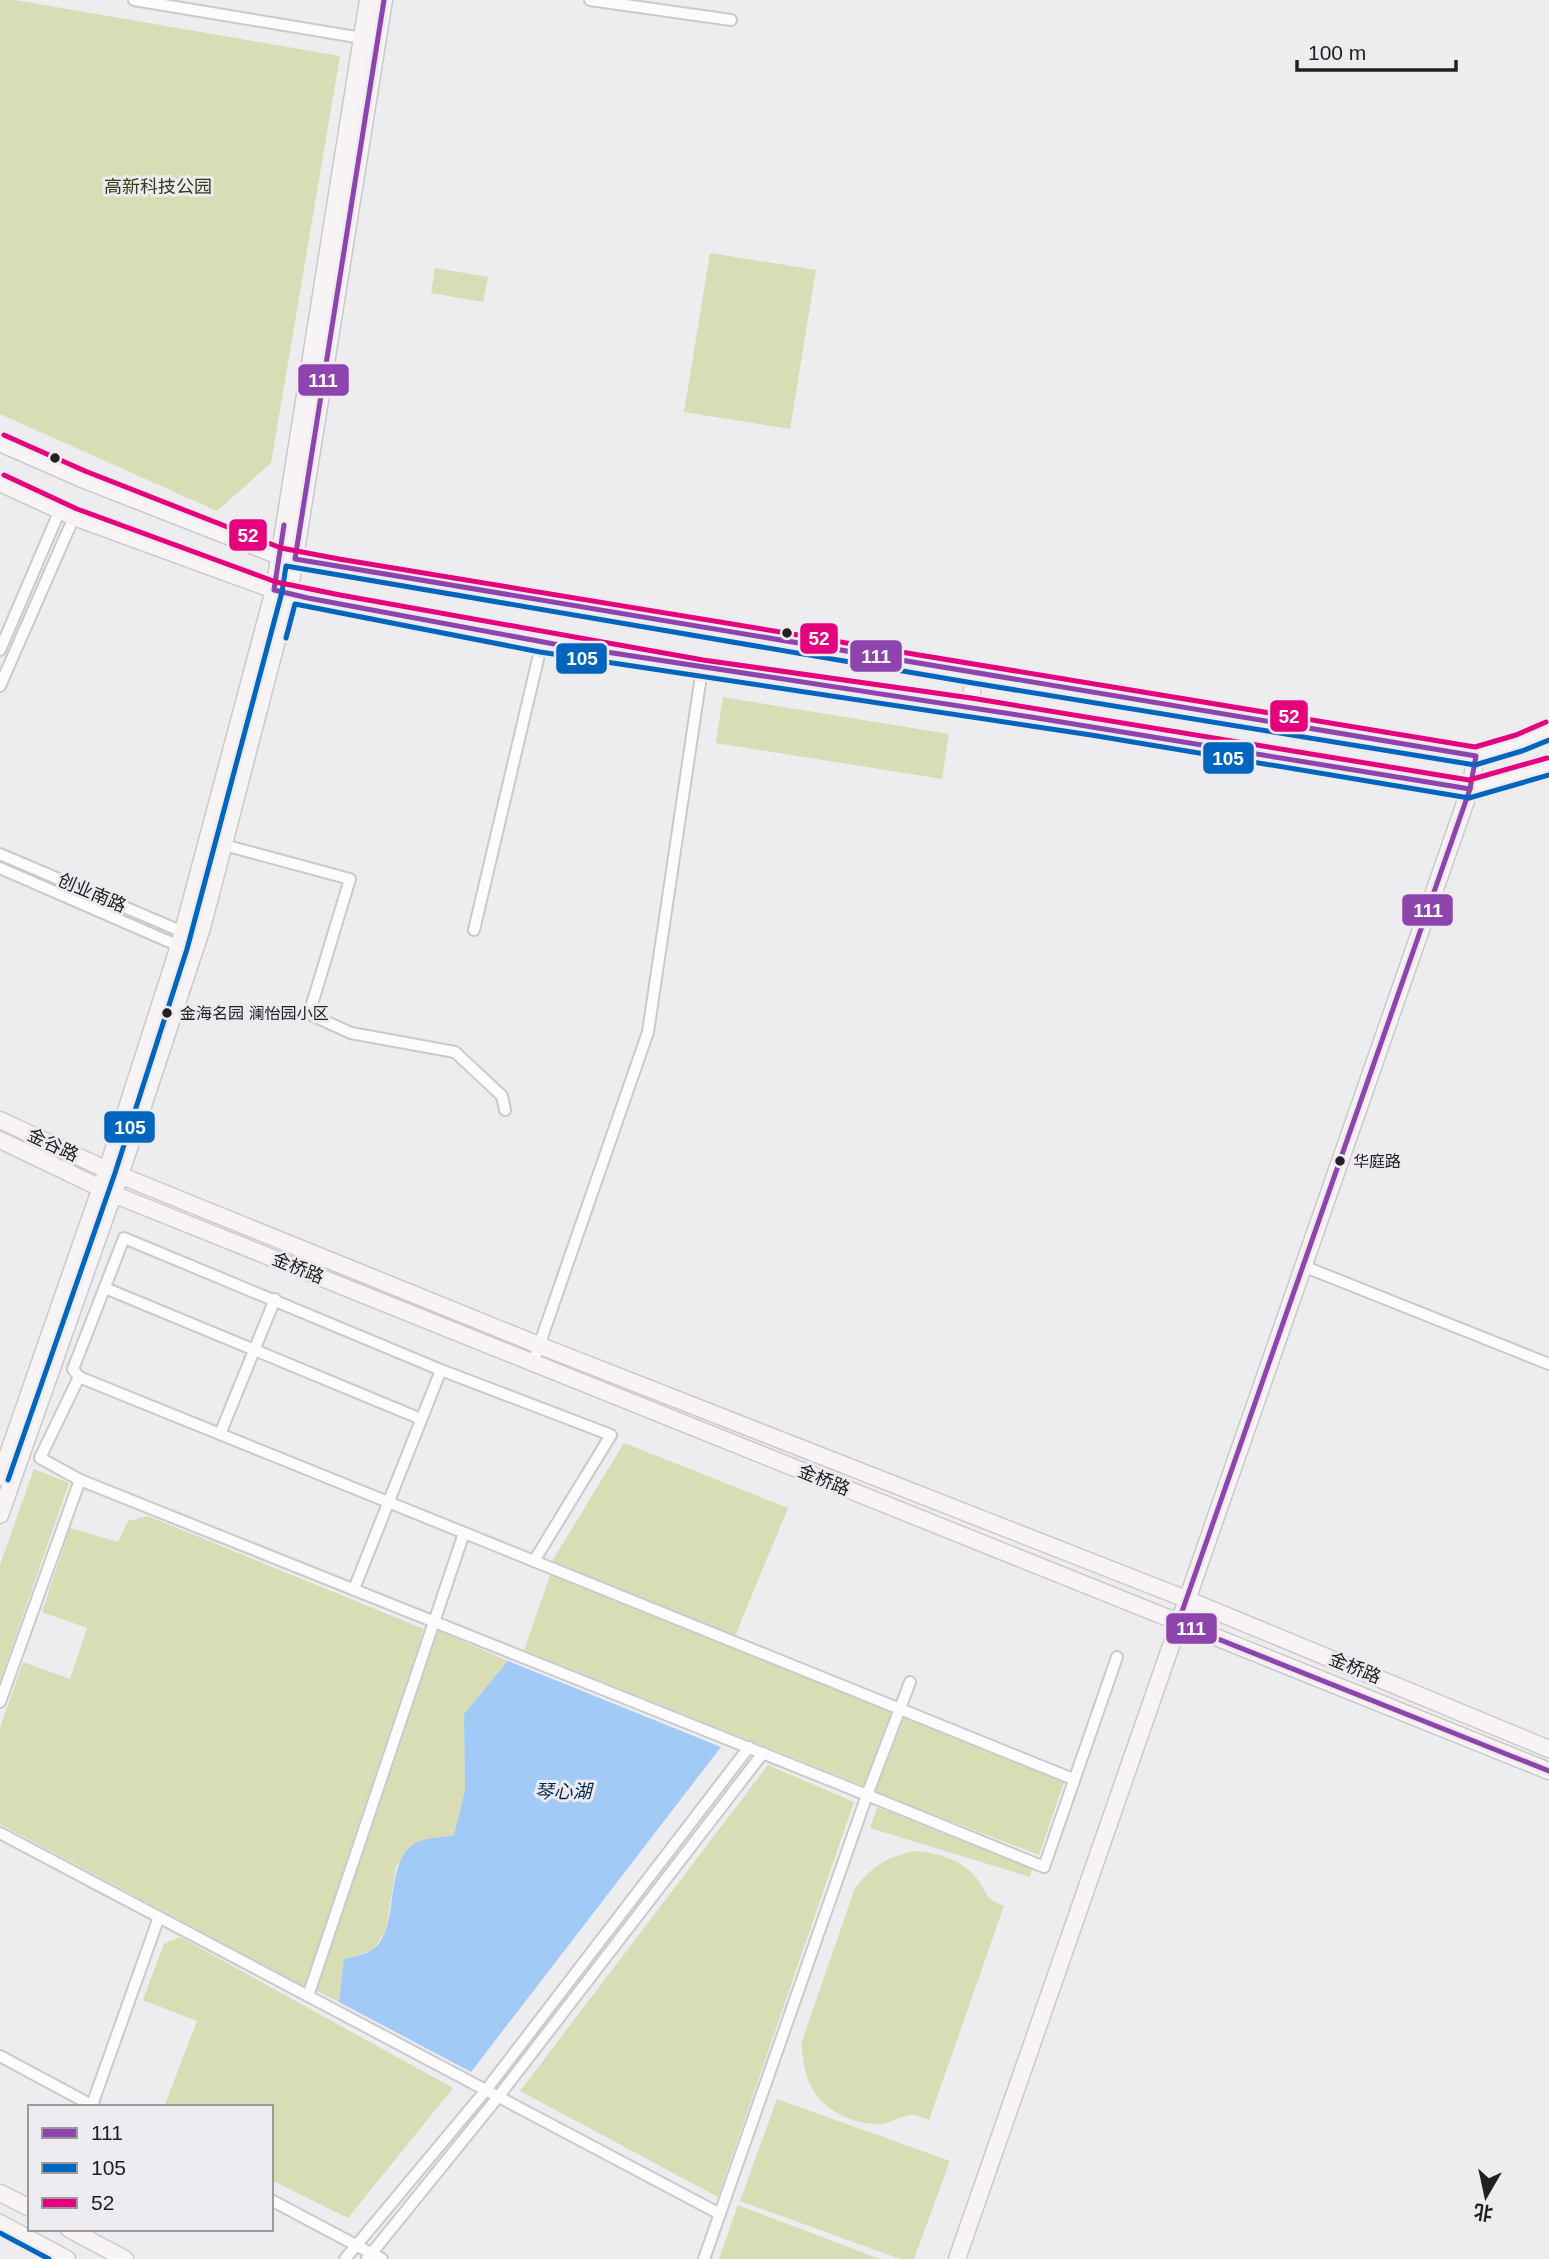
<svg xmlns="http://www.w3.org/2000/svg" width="1549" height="2259" viewBox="0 0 1549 2259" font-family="Helvetica,'Noto Sans SC',sans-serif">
<rect width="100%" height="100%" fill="#edecee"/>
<g fill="#d9ddb5">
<path d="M 0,0 L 15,0 L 340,56 L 271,463 L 217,511 L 0,414 Z"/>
<path d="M 710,253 L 816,270 L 790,429 L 684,412 Z"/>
<path d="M 435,268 L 488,277 L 483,302 L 431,293 Z"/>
<path d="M 723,697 L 949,734 L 942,779 L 716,743 Z"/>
<path d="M 624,1443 L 788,1508 L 735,1636 L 551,1563 Z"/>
<path d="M 34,1469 L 69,1483 L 0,1681 L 0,1565 Z"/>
<path d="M 148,1516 L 424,1629 L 305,1987 L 0,1824 L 0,1728 L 23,1662 L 70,1679 L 87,1628 L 42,1612 L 70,1528 L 118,1542 L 128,1521 Z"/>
<path d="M 551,1573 L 892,1711 L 864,1786 L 524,1650 Z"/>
<path d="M 437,1630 L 508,1661 L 464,1714 L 465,1790 L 454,1835 L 429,1839 L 396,1866 L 386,1930 L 373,1950 L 344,1960 L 339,2002 L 315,1990 Z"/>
<path d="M 902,1713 L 1064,1782 L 1039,1855 L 872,1791 Z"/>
<path d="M 768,1765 L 854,1802 L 718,2197 L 520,2091 Z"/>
<path d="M 877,1807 L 1032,1869 L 1030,1877 L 870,1828 Z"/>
<path d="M 914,1851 C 938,1853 962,1859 978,1880 C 990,1896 983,1898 1004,1906 L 929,2120 C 924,2118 917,2115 913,2115 C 902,2115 892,2123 881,2124 C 853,2125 820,2110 809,2082 C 804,2070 803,2057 801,2044 L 855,1888 C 874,1865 885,1858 914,1851 Z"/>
<path d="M 180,1937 L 453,2088 L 348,2218 L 271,2180 L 271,2107 L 164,2107 L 197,2021 L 143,2000 L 164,1944 Z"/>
<path d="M 777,2099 L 950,2161 L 914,2259 L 900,2259 L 740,2201 Z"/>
<path d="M 738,2205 L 880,2259 L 719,2259 Z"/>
</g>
<path fill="#a2caf6" d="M 508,1661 L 721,1747 L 471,2072 L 339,2002 L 344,1959 C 352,1957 363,1955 370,1951 C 401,1935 383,1870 411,1846 C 422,1837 441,1838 454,1835 L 465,1790 L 464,1714 Z"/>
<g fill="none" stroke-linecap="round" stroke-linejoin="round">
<defs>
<g id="street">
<path d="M 134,0 L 368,39"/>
<path d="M 590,0 L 731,20"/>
<path d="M 0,650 L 60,510"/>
<path d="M 0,686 L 74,517"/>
<path d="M 224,845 L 350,879 L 309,1014 L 351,1033 L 455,1052 L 502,1096 L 505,1110"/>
<path d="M 0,854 L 183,932"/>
<path d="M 0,868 L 179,946"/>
<path d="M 474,930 L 542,642"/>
<path d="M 1303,1266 L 1549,1364"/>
<path d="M 105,1288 L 421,1419"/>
<path d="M 533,1363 L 648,1032 L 702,669"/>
<path d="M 79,1377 L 73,1369 L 124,1238 L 441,1370 L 611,1435 L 534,1561"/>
<path d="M 220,1434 L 275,1299"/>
<path d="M 80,1480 L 40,1458 L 79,1377 L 1073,1779"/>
<path d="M 354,1589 L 441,1370"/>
<path d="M 910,1682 L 867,1795 L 1044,1867 L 1117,1657"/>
<path d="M 0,1702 L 80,1480 L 867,1795 L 704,2259"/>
<path d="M 0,1833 L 720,2214"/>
<path d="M 308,1996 L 464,1533"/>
<path d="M 0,2056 L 95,2107"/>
<path d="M 92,2105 L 159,1917"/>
<path d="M 271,2200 L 382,2259"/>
<path d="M 345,2259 L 486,2090 L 749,1747"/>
<path d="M 367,2259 L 498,2097 L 763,1753"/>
</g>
<g id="secondary">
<path d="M 0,443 L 82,479 L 279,556 L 337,568 L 1476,756 L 1519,743 L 1549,730"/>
<path d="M 0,483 L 74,517 L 274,590 L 338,604 L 702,669 L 970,707 L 1470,789 L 1549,766"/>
<path d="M 970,707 L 974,674"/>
<path d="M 0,1120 L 107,1170 L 551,1350 L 1186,1599 L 1549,1749"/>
<path d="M 0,1140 L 113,1194 L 1549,1771"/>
<path d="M 0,1477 L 107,1170 L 179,946 L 274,590 L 368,0"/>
<path d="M 0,1515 L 120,1175 L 202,928 L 289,594 L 384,0"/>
<path d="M 0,2193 L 30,2208"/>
<path d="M 0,2223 L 67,2259"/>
<path d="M 69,2229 L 125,2259"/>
<path d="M 957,2259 L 1470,789 L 1476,756"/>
</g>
</defs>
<use href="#street" stroke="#cac9cb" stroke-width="14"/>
<use href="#secondary" stroke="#cac9cb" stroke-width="19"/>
<use href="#street" stroke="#fcfcfc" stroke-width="10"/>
<use href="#secondary" stroke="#f8f4f5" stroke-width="16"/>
<defs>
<g id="bus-1">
<path d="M 384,0 L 295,559 L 1476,756 L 1470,789 L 1178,1623 L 1549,1771"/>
<path d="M 284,525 L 274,590 L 308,598 L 554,644 L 1031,717 L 1470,789"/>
</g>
<g id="bus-2">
<path d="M 286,638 L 295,604 L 540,652 L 1091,735 L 1469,798 L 1549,775"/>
<path d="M 8,1480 L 115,1173 L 187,949 L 282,592 L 286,566 L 973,683 L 1475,765 L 1522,751 L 1549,740"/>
<path d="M 0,2233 L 49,2259"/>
</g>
<g id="bus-3">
<path d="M 4,435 L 85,471 L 281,548 L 339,559 L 1475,747 L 1516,735 L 1546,722"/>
<path d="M 4,475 L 77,509 L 276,582 L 340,595 L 703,660 L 971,698 L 1469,780 L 1547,758"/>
</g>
</defs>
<use href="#bus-1" stroke="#edebef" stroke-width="10"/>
<use href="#bus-2" stroke="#edebef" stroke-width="10"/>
<use href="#bus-3" stroke="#edebef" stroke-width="10"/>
<use href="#bus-1" stroke="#8e44ad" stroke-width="5"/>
<use href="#bus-2" stroke="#0065bd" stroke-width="5"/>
<use href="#bus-3" stroke="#e5007d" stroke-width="5"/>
</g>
<g fill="#212022" stroke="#edebef" stroke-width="2.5">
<circle cx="55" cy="458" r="6"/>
<circle cx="787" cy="633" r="6"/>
<circle cx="167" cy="1013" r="6"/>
<circle cx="1340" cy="1161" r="6"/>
</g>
<g text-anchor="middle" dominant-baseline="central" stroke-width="6" stroke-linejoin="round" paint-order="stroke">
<g font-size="16" fill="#212022" stroke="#edebef" text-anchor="start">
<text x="180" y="1013">金海名园 澜怡园小区</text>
<text x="1353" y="1161">华庭路</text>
</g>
<g font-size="18" fill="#373a17" stroke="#edebef">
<text x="158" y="187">高新科技公园</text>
</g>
<g font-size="18" fill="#212022" stroke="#edebef">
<text transform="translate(92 893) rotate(23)">创业南路</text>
<text transform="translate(53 1145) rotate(25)">金谷路</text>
<text transform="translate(298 1268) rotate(22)">金桥路</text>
<text transform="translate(824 1480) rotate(22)">金桥路</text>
<text transform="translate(1355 1668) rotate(22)">金桥路</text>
</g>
<g font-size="19" font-style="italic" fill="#002b51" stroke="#edebef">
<text x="563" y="1791">琴心湖</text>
</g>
</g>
<g stroke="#edebef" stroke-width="2.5">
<rect x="297" y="363" width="53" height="34" rx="7" fill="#8e44ad"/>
<rect x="228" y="518" width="40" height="34" rx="7" fill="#e5007d"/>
<rect x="799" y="622" width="40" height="33" rx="7" fill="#e5007d"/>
<rect x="849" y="639" width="54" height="34" rx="7" fill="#8e44ad"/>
<rect x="555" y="642" width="53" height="33" rx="7" fill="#0065bd"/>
<rect x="1269" y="699" width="40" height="34" rx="7" fill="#e5007d"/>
<rect x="1202" y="741" width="53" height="34" rx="7" fill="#0065bd"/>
<rect x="1401" y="893" width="53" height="34" rx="7" fill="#8e44ad"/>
<rect x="103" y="1110" width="53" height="34" rx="7" fill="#0065bd"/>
<rect x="1165" y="1612" width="53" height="33" rx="7" fill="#8e44ad"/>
</g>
<g font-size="19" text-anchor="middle" font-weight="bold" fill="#fff">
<text x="323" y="387">111</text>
<text x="248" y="542">52</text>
<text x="819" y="645">52</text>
<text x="876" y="663">111</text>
<text x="582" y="665">105</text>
<text x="1289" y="723">52</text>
<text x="1228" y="765">105</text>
<text x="1428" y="917">111</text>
<text x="130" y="1134">105</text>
<text x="1191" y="1635">111</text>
</g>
<rect x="28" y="2105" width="245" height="126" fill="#edebef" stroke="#9b9a9d" stroke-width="2"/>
<rect x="42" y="2128" width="35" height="10" fill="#8e44ad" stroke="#9b9a9d" stroke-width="2"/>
<text x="91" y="2140" font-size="21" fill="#212022">111</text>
<rect x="42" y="2163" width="35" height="10" fill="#0065bd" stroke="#9b9a9d" stroke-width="2"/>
<text x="91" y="2175" font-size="21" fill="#212022">105</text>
<rect x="42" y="2198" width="35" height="10" fill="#e5007d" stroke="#9b9a9d" stroke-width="2"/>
<text x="91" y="2210" font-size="21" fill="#212022">52</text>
<g transform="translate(1486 2196) rotate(189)" stroke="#edebef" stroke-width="5" paint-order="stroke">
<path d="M0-5L12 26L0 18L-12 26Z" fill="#212022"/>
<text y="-10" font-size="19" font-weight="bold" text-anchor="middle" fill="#212022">北</text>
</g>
<path d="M1297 60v10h159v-10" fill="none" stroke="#212022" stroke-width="3.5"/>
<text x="1308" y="60" font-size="21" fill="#212022" stroke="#edebef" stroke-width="5" paint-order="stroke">100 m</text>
</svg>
